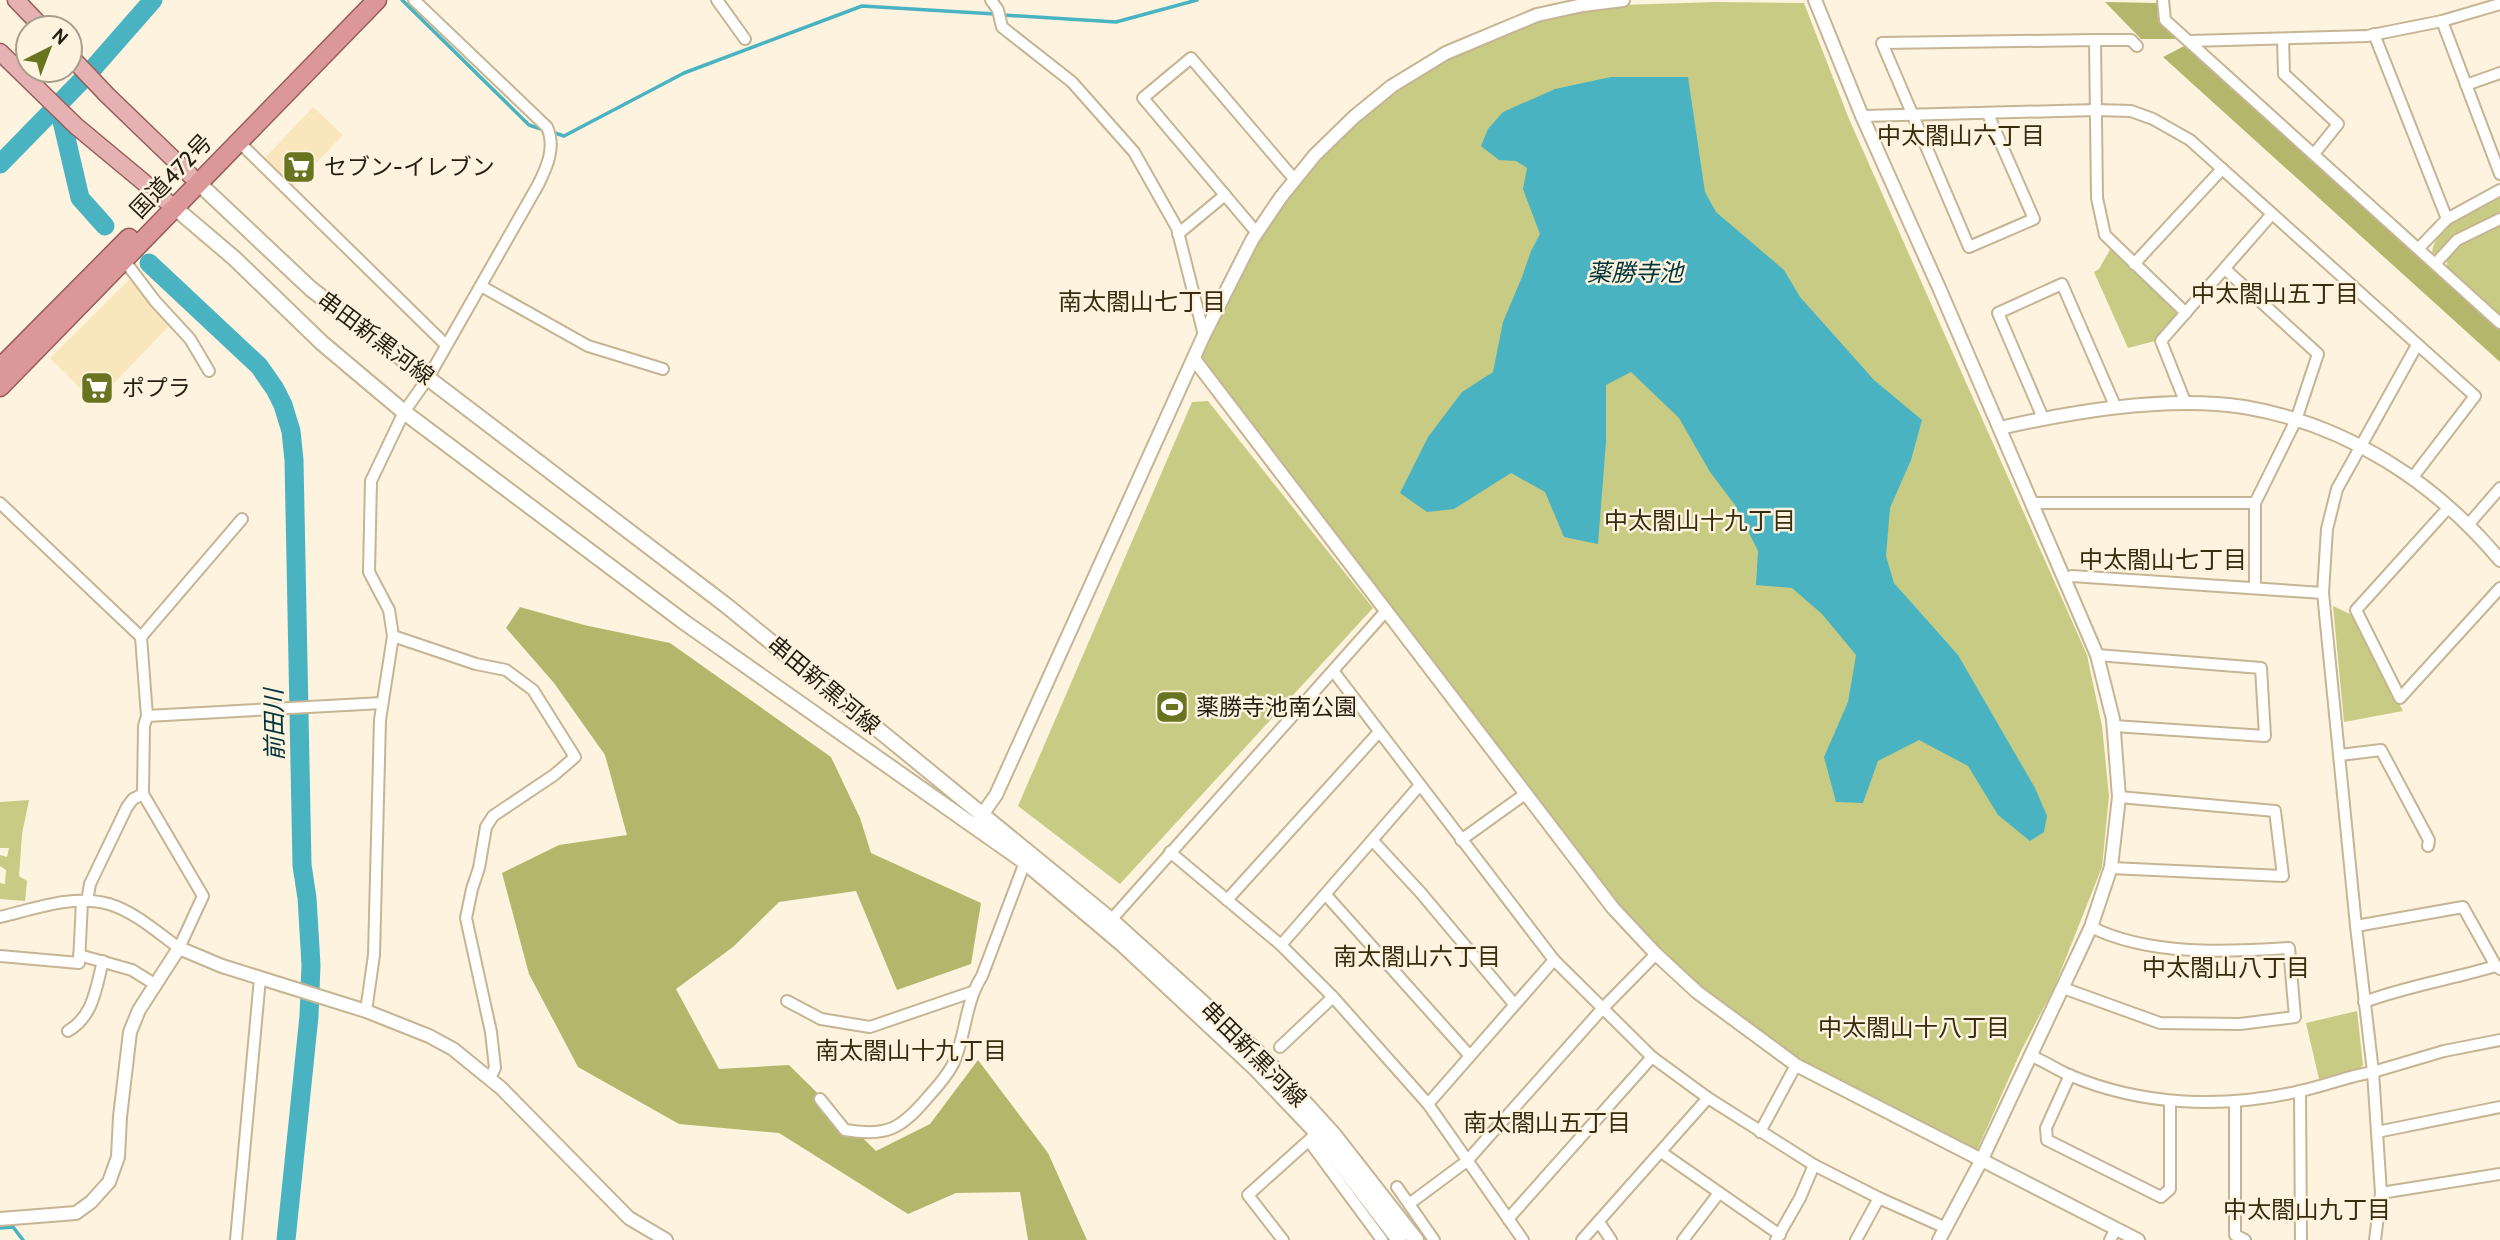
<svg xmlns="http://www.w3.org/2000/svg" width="2500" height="1240" viewBox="0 0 2500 1240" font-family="Cabin,'Noto Sans JP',sans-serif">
<rect width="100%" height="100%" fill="#fdf3df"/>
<g fill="#fae6bc">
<path d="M 313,107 L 343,135 L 292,188 L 263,160 Z"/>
<path d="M 131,278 L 169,326 L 95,403 L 50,358 Z"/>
</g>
<g fill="#c8cb84">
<path d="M 1716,2 L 1804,3 L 1849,119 L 2087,655 L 2102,726 L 2109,796 L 2102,867 L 2054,988 L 2021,1051 L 1974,1157 L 1794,1064 L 1651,951 L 1194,360 L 1250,244 L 1314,159 L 1389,91 L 1444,59 L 1534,21 L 1578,11 L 1621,5 Z"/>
<path d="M 2500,197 L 2500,212 L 2455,235 L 2437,255 L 2432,253 C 2434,226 2479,208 2500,197 Z"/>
<path d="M 2500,226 L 2500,315 L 2447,267 L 2447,259 L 2463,244 Z"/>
<path d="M 2111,248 L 2180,312 L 2155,341 L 2128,348 L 2094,272 L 2099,269 Z"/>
<path d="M 1208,401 L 1373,608 L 1120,884 L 1018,806 L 1192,402 Z"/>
<path d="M 2333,606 L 2352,615 L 2403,711 L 2344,722 Z"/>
<path d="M 29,800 L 22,834 L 19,876 L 27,881 L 25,901 L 0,899 L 0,883 L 5,884 L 6,870 L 0,866 L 0,855 L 7,857 L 9,848 L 0,848 L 0,802 Z"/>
<path d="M 2357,1011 L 2363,1065 L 2358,1070 L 2319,1079 L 2306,1023 Z"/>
</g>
<g fill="#b4b76b">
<path d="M 2105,2 L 2157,3 L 2158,22 L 2178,39 L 2141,39 Z"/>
<path d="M 2188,44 L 2500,328 L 2500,362 L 2163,57 Z"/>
<path d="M 520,607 L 584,625 L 670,643 L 831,757 L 860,818 L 871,853 L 981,903 L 971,964 L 897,990 L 856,891 L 779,902 L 733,947 L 676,989 L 719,1069 L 789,1065 L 876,1151 L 930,1124 L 978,1060 L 1048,1153 L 1087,1240 L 1028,1240 L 1020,1192 L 956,1193 L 908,1214 L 779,1133 L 679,1124 L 578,1067 L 529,974 L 502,873 L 559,845 L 627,835 L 605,755 L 554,683 L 506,628 Z"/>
</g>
<path fill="#49b3c2" d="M 1611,77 L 1688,77 L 1705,192 L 1716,212 L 1784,270 L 1800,297 L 1874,380 L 1922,420 L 1911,460 L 1890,508 L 1886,556 L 1894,583 L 1958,655 L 2035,788 L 2047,816 L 2044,832 L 2030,841 L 1998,815 L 1968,766 L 1919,740 L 1878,761 L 1863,803 L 1836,802 L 1824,757 L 1848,702 L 1856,655 L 1822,614 L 1792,588 L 1756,585 L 1758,551 L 1735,505 L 1710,472 L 1679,418 L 1631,372 L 1606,385 L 1606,442 L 1598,544 L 1564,537 L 1545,492 L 1511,473 L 1454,509 L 1427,512 L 1400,493 L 1428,437 L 1462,392 L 1493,372 L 1503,322 L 1522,277 L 1531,251 L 1540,234 L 1523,189 L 1527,168 L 1516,161 L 1499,160 L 1481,146 L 1488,129 L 1503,112 L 1555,89 Z"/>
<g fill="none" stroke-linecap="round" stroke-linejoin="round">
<g stroke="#49b3c2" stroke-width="3.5">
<path d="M 402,0 L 529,125 L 544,130"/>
<path d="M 1003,15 L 1116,22 L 1197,0"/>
<path d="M 552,132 L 564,136 L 684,73 L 862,6 L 995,14"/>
<path d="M 0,1228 L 13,1227 L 23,1240"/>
</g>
<g stroke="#49b3c2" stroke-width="19">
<path d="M 58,104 L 80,198 L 105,226"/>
<path d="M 0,164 L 89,73 L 153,0"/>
<path d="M 149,263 L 259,366 L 275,389 L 283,405 L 291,431 L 294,460 L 302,865 L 307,898 L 311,965 L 309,1016 L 286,1240"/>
</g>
<defs>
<g id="minor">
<path d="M 717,0 L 745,39"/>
<path d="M 991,0 L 998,10 L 1002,27 L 1072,82 L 1134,152 L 1177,228 L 1204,335"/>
<path d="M 2163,0 L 2165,20 L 2500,323"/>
<path d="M 2442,21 L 2500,174"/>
<path d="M 2374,34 L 2447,219"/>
<path d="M 2283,39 L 2284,74 L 2338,124 L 2314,154"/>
<path d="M 2095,40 L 2131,40 L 2137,46"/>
<path d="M 2190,41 L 2367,36 L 2442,21 L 2500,4"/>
<path d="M 2466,85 L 2500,73"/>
<path d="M 1988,114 L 2034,219 L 1969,247 L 1882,43 L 2095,40 L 2097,198 L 2105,235 L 2186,313"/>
<path d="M 1862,116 L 2096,110 L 2131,111 L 2153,119 L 2190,140 L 2475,396 L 2413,477"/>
<path d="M 239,142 L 446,345"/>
<path d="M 1257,233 L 1143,98 L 1191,58 L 1295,180"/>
<path d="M 1178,234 L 1225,195"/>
<path d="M 2419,248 L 2447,219 L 2500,190"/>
<path d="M 124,260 L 155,301 L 190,339 L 209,371"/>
<path d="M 2436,263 L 2457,240 L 2500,219"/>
<path d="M 2134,264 L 2222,169"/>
<path d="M 2225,269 L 2318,354 L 2296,420 L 2255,503 L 2255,588"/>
<path d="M 481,286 L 588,346 L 663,369"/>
<path d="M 2186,404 L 2161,341 L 2272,214"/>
<path d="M 2043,418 L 1998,313 L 2062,284 L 2116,408"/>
<path d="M 0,503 L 141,637 L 147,716 L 144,726 L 143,794 L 133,799 L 127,807 L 90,884 L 87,901"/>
<path d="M 2031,503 L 2255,503"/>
<path d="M 2449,507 L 2356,610 L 2400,698 L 2500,588"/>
<path d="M 2468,525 L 2500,488"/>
<path d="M 2064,578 L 2072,576 L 2323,593"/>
<path d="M 393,636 L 476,664 L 506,670 L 533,690 L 575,757 L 554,775 L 493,816 L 486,827 L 479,868 L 472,889 L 466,918 L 491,1032 L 495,1068 L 490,1078"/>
<path d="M 141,637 L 242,519"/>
<path d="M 2097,655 L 2261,668 L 2265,736 L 2114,726"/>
<path d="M 1334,672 L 1554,960 L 1652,1057 L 1708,1098 L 1814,1165 L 1879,1198 L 1946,1228"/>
<path d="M 147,716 L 382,703"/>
<path d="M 2340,755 L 2381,750 L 2429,840 L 2428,846"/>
<path d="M 1461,840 L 1525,794"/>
<path d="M 1373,841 L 1421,893 L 1514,1004"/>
<path d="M 1170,852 L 1281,945 L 1333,997 L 1428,1104 L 1523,1240"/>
<path d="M 2111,868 L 2283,876 L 2275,811 L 2119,797"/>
<path d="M 1326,895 L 1470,1056"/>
<path d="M 1227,900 L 1379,732"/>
<path d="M 0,917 C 34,909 73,894 109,904 C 135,912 157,932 179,948 L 203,896 L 143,794"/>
<path d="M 1111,920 L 1385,612"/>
<path d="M 2356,926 L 2463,907 L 2496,966"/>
<path d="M 1281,945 L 1420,785"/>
<path d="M 79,955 L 132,970 L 156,985"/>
<path d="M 0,956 L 79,963 L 82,901"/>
<path d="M 2063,988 L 2160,1023 L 2240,1024 L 2295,1017 L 2289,948 C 2227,952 2149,956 2091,927"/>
<path d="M 787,1001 L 821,1019 L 870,1027 L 972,992"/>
<path d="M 2364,1002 C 2407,986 2452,979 2496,966 L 2500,969"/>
<path d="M 366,1011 L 374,955 L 380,720 L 393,636 L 389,610 L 369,572 L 371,481 L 404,412 L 428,378 L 538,185 C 547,167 556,147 547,127 L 414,0"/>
<path d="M 68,1031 C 94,1016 96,987 103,961"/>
<path d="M 1280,1047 L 1333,997"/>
<path d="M 2031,1056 C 2044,1061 2056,1069 2069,1075 C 2142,1106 2224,1109 2300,1091 C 2325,1086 2348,1076 2373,1072 L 2356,926 L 2323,593 L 2327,529 L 2337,489 L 2417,345"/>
<path d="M 2070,1075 L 2046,1128 L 2047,1140 L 2161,1197 L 2170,1189 L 2170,1102"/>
<path d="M 2300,1091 L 2301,1240"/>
<path d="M 820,1099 L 845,1130 C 887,1137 901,1129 928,1097 C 937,1087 948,1075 954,1062 C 966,1034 965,1003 982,976 L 1025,862"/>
<path d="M 2235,1102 L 2235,1235 L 2245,1240"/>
<path d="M 1428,1104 L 1554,960"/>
<path d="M 1760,1132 L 1796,1065"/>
<path d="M 2377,1132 L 2500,1107"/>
<path d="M 1309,1141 L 1382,1240"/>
<path d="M 1661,1152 L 1780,1235"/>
<path d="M 1397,1187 L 1434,1240"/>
<path d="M 2381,1193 L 2500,1174"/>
<path d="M 1409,1204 L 1467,1161 L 1602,1009 L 1656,954"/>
<path d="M 1508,1219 L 1652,1057"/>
<path d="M 1599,1222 L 1611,1240"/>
<path d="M 236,1240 L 260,978"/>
<path d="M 1283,1240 L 1248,1195 L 1317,1133"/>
<path d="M 1582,1240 L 1708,1098"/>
<path d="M 1683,1240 L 1719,1193"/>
<path d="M 1776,1240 L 1800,1198 L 1814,1165"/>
<path d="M 1856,1240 L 1879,1198"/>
<path d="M 2110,1240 L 2116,1229"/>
<path d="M 2375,1240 L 2381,1193 L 2373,1072 L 2444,1051 L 2500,1040"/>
</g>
<g id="tertiary">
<path d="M 1815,0 L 1862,116 L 1940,290 L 2097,655 L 2113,719 L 2119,797 L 2111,867 L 2091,927 L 1981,1161 L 1939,1240"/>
<path d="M 1194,359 L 1613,908 L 1656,954 L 1697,992 L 1796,1065 L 2138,1240"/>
<path d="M 2000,428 C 2074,411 2168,395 2244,407 C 2346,424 2435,482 2500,560"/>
<path d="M 977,822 L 996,795 L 1204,335 L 1252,240 L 1281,197 L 1315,155 L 1354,117 L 1392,86 L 1446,53 L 1537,15 L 1583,5 L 1623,0"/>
<path d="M 0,1219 L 76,1213 L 91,1202 L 109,1182 L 118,1157 L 120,1117 L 130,1032 L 139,1010 L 179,948 L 222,966 L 366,1011 L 429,1036 L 453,1049 L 501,1088 L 629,1218 L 666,1240"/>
</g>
<g id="secondary">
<path d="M 191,176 L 311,289 L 727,606 L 1111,920 L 1265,1059 L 1334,1135 L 1416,1240"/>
<path d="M 167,201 L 234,258 L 322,343 L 404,412 L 684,622 L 1025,862 L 1121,943 L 1256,1069 L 1317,1133 L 1399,1240"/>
</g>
<g id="primary">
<path d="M 16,0 L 43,28"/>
<path d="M 0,52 L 76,126 L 165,200"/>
<path d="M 70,56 L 107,95 L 190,175"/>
</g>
<g id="trunk">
<path d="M 0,368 L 129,238"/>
<path d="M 0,387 L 377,0"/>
</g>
</defs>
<use href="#minor" stroke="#c5b594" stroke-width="14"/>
<use href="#tertiary" stroke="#c5b594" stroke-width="16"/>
<use href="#secondary" stroke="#c5b594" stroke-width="18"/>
<use href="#primary" stroke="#965c59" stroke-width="19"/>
<use href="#trunk" stroke="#965c59" stroke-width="21"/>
<use href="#minor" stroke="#fff" stroke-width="10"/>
<use href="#tertiary" stroke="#fff" stroke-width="12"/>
<use href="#secondary" stroke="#fff" stroke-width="14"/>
<use href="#primary" stroke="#e5b1b2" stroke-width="16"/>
<use href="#trunk" stroke="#dc9798" stroke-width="18"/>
</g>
<defs>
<symbol id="supermarket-square" viewBox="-11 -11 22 22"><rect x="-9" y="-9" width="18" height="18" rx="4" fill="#68741f" stroke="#fdf3df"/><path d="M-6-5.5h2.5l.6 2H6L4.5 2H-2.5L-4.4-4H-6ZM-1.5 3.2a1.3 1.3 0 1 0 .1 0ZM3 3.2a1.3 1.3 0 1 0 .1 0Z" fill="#fff"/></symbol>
<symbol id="stadium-square" viewBox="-11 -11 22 22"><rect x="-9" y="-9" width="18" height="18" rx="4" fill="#68741f" stroke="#fdf3df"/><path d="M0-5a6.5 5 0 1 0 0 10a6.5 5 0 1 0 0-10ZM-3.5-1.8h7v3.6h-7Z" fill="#fff"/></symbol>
</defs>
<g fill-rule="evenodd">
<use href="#supermarket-square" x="280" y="148" width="38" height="38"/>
<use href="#supermarket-square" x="78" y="369" width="38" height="38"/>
<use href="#stadium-square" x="1153" y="688" width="38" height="38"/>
</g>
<g text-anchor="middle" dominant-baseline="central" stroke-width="5" stroke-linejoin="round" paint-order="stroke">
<g font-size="23" fill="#251f13" stroke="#fdf3df" text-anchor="start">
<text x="324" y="167">セブン-イレブン</text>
<text x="122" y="388">ポプラ</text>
<text x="1196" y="707">薬勝寺池南公園</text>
</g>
<g font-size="23" fill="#251f13" stroke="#fdf3df">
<text transform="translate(171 176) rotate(-46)">国道472号</text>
<text transform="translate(376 338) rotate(37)">串田新黒河線</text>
<text transform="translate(824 685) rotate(40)">串田新黒河線</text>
<text transform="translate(1254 1054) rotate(45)">串田新黒河線</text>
</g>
<g font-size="24" fill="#392c0e" stroke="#fdf3df">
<text x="1961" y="135">中太閤山六丁目</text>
<text x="2275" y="293">中太閤山五丁目</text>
<text x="1142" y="301">南太閤山七丁目</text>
<text x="1700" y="520">中太閤山十九丁目</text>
<text x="2163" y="559">中太閤山七丁目</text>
<text x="1417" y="956">南太閤山六丁目</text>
<text x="2226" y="967">中太閤山八丁目</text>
<text x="1914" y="1027">中太閤山十八丁目</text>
<text x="911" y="1050">南太閤山十九丁目</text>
<text x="1547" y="1122">南太閤山五丁目</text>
<text x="2307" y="1209">中太閤山九丁目</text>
</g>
<g font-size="24" font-style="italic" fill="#01353b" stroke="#fdf3df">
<text x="1635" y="272">薬勝寺池</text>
<text transform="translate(274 725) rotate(-91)">前田川</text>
</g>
</g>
<g transform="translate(49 49) rotate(42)"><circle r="33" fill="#fdf3df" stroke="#a79e8d" stroke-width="2"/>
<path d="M0-5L12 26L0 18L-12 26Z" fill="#68741f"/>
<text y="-10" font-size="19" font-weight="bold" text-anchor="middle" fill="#251f13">N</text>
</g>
</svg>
